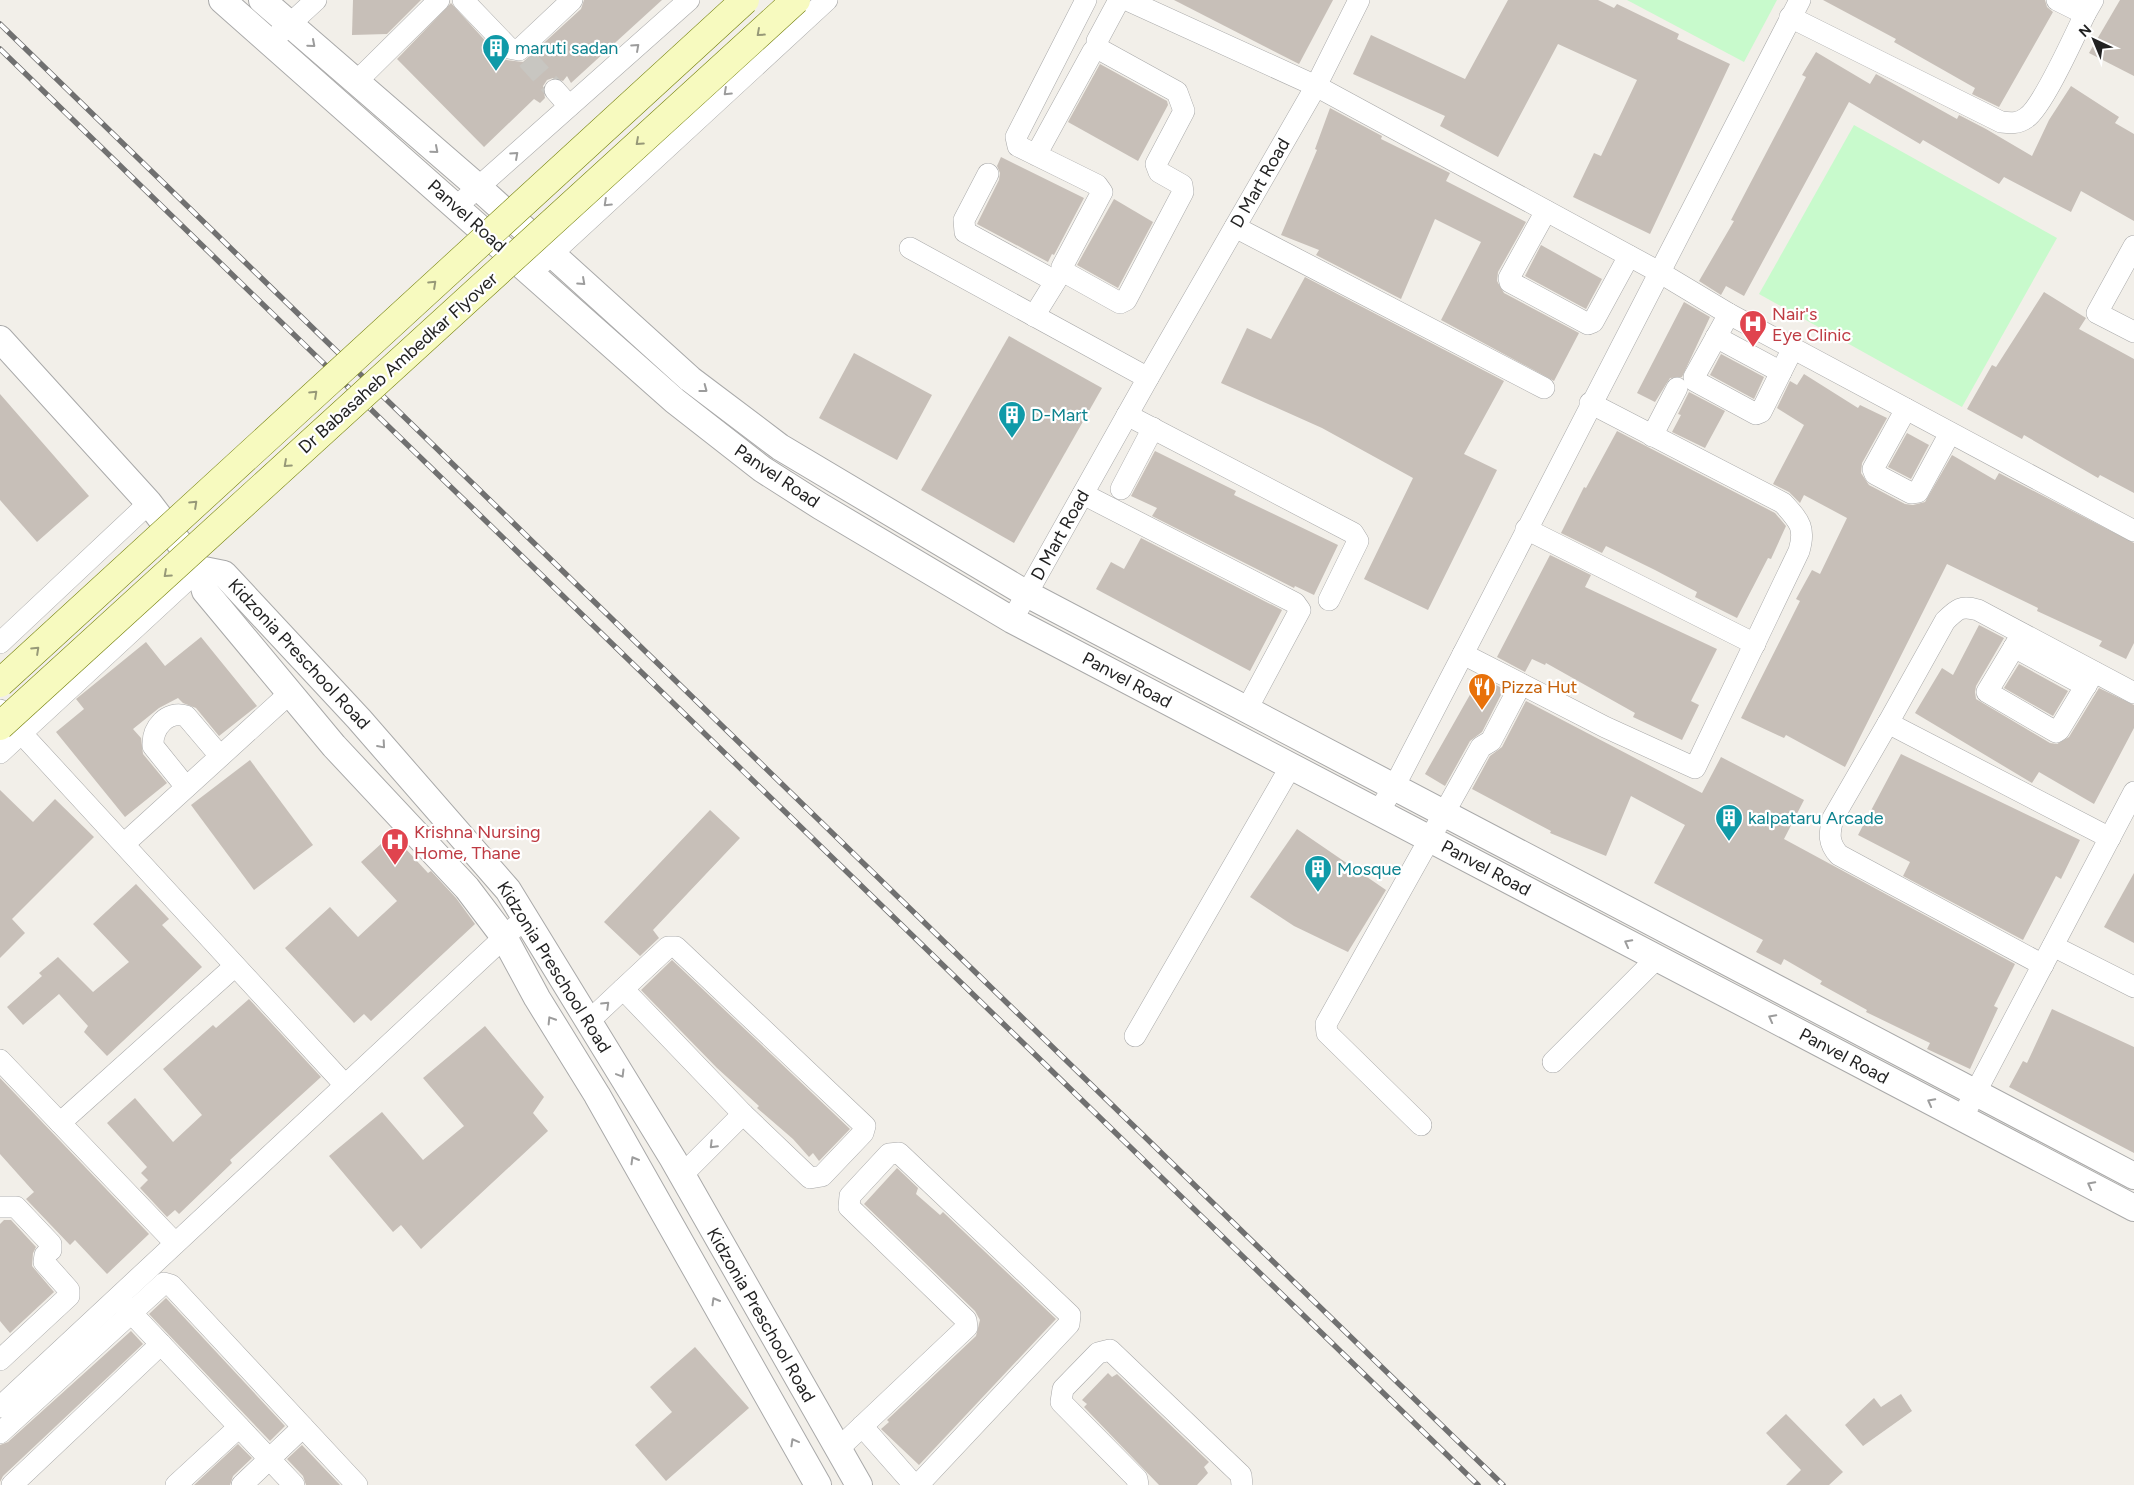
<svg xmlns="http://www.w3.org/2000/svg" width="2134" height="1485" viewBox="0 0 2134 1485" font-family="Figtree,sans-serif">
<rect width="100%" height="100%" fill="#f2efe9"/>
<g fill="#c8facc">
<path d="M 1627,0 L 1777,0 L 1744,62 Z"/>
<path d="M 1854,125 L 2057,238 L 1962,407 L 1759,294 Z"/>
</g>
<g fill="#c7bfb8">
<path d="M 353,0 L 421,0 L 387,34 L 352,35 Z"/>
<path d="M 584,0 L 662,0 L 571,83 L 567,76 L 563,81 L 553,78 L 547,80 L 543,86 L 545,98 L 540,103 L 534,99 L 484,147 L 397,59 L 451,3 L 500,57 L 507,60 L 523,62 L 581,9 Z"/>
<path d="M 1174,0 L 1333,0 L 1299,64 Z"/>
<path d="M 1508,0 L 1598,0 L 1614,8 L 1617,4 L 1679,34 L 1677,39 L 1730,64 L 1650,234 L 1573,197 L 1594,153 L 1601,156 L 1637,80 L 1558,44 L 1498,157 L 1440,126 L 1445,116 L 1353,74 L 1371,35 L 1465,79 Z"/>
<path d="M 1823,0 L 2045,0 L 2047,7 L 2053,12 L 1999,107 L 1972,94 L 1975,88 L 1894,42 L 1896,39 Z"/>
<path d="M 2120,0 L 2134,0 L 2134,76 L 2089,53 Z"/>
<path d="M 1816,52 L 1870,84 L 1876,74 L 1957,119 L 1959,115 L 1986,129 L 2032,156 L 2049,120 L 2071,86 L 2119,117 L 2115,123 L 2134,134 L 2134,221 L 2081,191 L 2071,212 L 2004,177 L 1999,184 L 1923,140 L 1920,144 L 1849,102 L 1744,296 L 1726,286 L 1721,295 L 1699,281 L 1734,221 L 1731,220 L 1806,77 L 1802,75 Z"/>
<path d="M 1100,64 L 1167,101 L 1168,105 L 1138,161 L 1068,122 Z"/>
<path d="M 1330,108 L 1382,136 L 1381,139 L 1450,173 L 1446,181 L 1526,222 L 1498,272 L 1497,281 L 1504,293 L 1579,333 L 1554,381 L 1441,320 L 1481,242 L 1435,219 L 1401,299 L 1316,255 L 1319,250 L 1281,235 L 1317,150 L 1315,149 Z"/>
<path d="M 1001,157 L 1084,198 L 1054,255 L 1052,254 L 1048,262 L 977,224 L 999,180 L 1000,173 L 997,166 Z"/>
<path d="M 1114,199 L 1153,222 L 1118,288 L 1077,265 Z"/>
<path d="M 1541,245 L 1602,279 L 1586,309 L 1525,276 Z"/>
<path d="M 1305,277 L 1504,381 L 1464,454 L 1497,470 L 1428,610 L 1364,579 L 1413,478 L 1322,428 L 1221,383 L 1247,328 L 1271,339 Z"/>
<path d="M 2044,292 L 2086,318 L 2079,329 L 2134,359 L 2134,493 L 2100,475 L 2098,478 L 2024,435 L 2022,439 L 1967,409 L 1992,365 L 1996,367 Z"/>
<path d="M 1684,302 L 1710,317 L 1682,377 L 1670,378 L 1655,402 L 1637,393 Z"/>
<path d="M 1009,336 L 1102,388 L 1014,543 L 921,490 Z"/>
<path d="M 854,353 L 932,395 L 897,460 L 819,418 Z"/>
<path d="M 1721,354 L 1764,377 L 1754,399 L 1710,375 Z"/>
<path d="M 1804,374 L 1858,408 L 1860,405 L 1887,418 L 1862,463 L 1861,473 L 1869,485 L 1905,504 L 1913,505 L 1925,502 L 1952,455 L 1995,480 L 1999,473 L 2134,543 L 2134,643 L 2126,659 L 2099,646 L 2102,641 L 2037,611 L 2038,608 L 1947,564 L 1845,767 L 1786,735 L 1784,738 L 1741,718 L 1800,601 L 1796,599 L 1812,570 L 1820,574 L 1847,518 L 1804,495 L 1800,503 L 1789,492 L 1773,484 L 1804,425 L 1777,408 L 1790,381 L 1797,385 Z"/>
<path d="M 1689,392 L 1725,411 L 1705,448 L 1672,432 L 1681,415 L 1678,414 Z"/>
<path d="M 0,394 L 89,496 L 37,542 L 0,500 Z"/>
<path d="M 1617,431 L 1775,513 L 1786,526 L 1771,559 L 1768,558 L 1737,618 L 1695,597 L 1697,592 L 1655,570 L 1606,546 L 1602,553 L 1561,533 L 1584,487 L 1586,488 Z"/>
<path d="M 1907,433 L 1929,445 L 1911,479 L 1888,467 Z"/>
<path d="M 1155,451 L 1236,491 L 1234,495 L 1338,545 L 1314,595 L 1295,586 L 1294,588 L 1152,516 L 1157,508 L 1131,496 Z"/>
<path d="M 1141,538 L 1282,610 L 1250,671 L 1096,589 L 1111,562 L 1124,569 Z"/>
<path d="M 1550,555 L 1591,575 L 1585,587 L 1717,649 L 1691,701 L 1699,705 L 1682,740 L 1633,717 L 1635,713 L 1546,663 L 1545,665 L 1532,659 L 1525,672 L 1497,657 Z"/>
<path d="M 1979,625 L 2004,638 L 1976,686 L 1975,692 L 1976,699 L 2050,743 L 2057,744 L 2069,737 L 2099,688 L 2134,705 L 2134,728 L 2094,804 L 2039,772 L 2032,783 L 1915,713 L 1942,668 L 1953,675 Z"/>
<path d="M 201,637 L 257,706 L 219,736 L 196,708 L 183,703 L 178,698 L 159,708 L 133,729 L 141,738 L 143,754 L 167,783 L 125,817 L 56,732 L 84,709 L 76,699 L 146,642 L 165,666 Z"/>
<path d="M 2019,664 L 2068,691 L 2053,716 L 2004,688 Z"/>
<path d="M 1480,677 L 1504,689 L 1482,732 L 1470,741 L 1445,786 L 1425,774 Z"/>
<path d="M 1526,701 L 1702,793 L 1721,757 L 1804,800 L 1784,839 L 2015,964 L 1994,1006 L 1998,1008 L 1970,1069 L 1927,1049 L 1930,1043 L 1866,1012 L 1867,1010 L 1820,984 L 1822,981 L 1784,959 L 1781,965 L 1756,952 L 1763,940 L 1654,883 L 1685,825 L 1631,796 L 1606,856 L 1550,833 L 1551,831 L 1472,789 L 1490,756 L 1502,747 Z"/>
<path d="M 1901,754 L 2080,840 L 2061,879 L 2056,876 L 2023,940 L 1903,876 L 1910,862 L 1858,835 Z"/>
<path d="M 250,760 L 313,845 L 254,890 L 191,805 Z"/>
<path d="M 0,790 L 33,822 L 55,799 L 94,837 L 12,919 L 25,933 L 0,958 Z"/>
<path d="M 710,810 L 740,838 L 653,930 L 659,938 L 640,956 L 604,922 Z"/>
<path d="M 1297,829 L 1386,890 L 1348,952 L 1294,926 L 1250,897 Z"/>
<path d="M 392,834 L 428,873 L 431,871 L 456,898 L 475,924 L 371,1021 L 364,1014 L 354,1023 L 285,948 L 330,907 L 358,937 L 397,901 L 361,862 Z"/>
<path d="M 2134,873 L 2134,943 L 2104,927 Z"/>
<path d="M 136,884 L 169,919 L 162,925 L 202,967 L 107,1056 L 84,1032 L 88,1026 L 59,994 L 23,1025 L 7,1007 L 42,976 L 39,973 L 58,957 L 93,992 L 129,962 L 93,924 Z"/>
<path d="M 672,960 L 850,1129 L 819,1161 L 813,1153 L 809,1157 L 793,1139 L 757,1108 L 759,1106 L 717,1068 L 641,990 Z"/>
<path d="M 249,999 L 321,1077 L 230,1160 L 232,1163 L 179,1214 L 175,1210 L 167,1217 L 140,1188 L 148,1180 L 141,1173 L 147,1167 L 107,1123 L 135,1098 L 173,1142 L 202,1115 L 163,1069 L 213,1025 L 216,1028 Z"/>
<path d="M 2052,1009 L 2134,1047 L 2134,1153 L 2009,1087 L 2023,1061 L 2027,1063 Z"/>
<path d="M 485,1026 L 544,1097 L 533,1113 L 548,1131 L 421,1249 L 401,1225 L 393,1232 L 329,1156 L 382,1112 L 423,1160 L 464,1126 L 423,1078 Z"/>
<path d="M 0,1078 L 149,1234 L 107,1274 L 75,1240 L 70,1245 L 26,1199 L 34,1192 L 0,1154 Z"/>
<path d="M 897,1168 L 918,1188 L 916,1194 L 940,1215 L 943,1212 L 1056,1319 L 919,1465 L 881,1429 L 889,1422 L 887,1420 L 976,1336 L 980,1320 L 975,1311 L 864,1204 Z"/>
<path d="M 4,1220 L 11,1220 L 36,1247 L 33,1253 L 32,1266 L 54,1292 L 10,1333 L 0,1321 L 0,1224 Z"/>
<path d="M 166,1298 L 285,1426 L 270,1441 L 149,1314 Z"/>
<path d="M 131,1331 L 143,1344 L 3,1476 L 0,1482 L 0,1445 L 8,1442 Z"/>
<path d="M 695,1347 L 749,1408 L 666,1481 L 635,1445 L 672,1412 L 650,1387 Z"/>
<path d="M 1108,1373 L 1112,1377 L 1117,1374 L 1209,1462 L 1204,1467 L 1208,1473 L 1197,1485 L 1159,1485 L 1084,1407 L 1087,1404 L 1082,1400 Z"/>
<path d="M 1901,1394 L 1912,1411 L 1863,1446 L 1845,1425 L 1874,1398 L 1881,1407 Z"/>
<path d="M 1786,1414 L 1843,1472 L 1829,1485 L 1786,1485 L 1801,1470 L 1766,1433 Z"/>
<path d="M 238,1444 L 252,1458 L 233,1476 L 230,1485 L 194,1485 Z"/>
<path d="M 302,1445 L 340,1485 L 306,1485 L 303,1476 L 287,1459 Z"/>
</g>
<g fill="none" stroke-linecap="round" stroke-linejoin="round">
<path stroke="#c8c6c1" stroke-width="21" stroke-dasharray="21 11" stroke-linecap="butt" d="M 527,59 L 555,90"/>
<defs>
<g id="minor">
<path d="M 463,0 L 509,48 L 519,50 L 572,0"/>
<path d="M 1127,0 L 1316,86 L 1659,272 L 1729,314 L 2134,531"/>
<path d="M 2057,0 L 2085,14 L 2093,0"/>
<path d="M 1790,17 L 2001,122 C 2010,123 2018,124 2026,118 C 2042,108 2075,35 2085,14"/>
<path d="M 279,34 L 316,0"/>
<path d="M 1097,41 L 1119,0"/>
<path d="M 356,82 L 439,0"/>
<path d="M 555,90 L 569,106"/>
<path d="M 1036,155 L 1093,51 L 1099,49 L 1177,92 L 1184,111 L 1156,164 L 1159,172 L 1182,185 L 1183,192 L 1126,300 L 1120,303 L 1066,273 L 1062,267 L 1102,192 L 1097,185 L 1018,146 L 1016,137 L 1086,0"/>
<path d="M 988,174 L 964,220 L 965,232 L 1055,281"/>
<path d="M 456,207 L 689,0"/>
<path d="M 1546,211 L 1509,278 L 1510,282 L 1588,324 L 1593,322 L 1629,256"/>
<path d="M 1235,227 L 1544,388"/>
<path d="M 2134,246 L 2097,313 L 2134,332"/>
<path d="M 910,248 L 1148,378"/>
<path d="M 531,273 L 827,0"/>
<path d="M 1729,314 L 1694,377 L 1695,381 L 1756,414 L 1761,412 L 1793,348"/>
<path d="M 1034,316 L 1060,274"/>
<path d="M 1716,337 L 1781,372"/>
<path d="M 1906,409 L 1873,469 L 1875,474 L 1911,493 L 1918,492 L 1950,433"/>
<path d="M 1127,415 L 1353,533 L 1358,541 L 1329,600"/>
<path d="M 1652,436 L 1677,388"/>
<path d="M 1121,489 L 1153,428"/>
<path d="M 1083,494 L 1295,603 L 1300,610 L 1247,709"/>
<path d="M 1526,529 L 1755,644"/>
<path d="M 1012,620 L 1148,378 L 1316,86 L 1359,0"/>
<path d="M 2022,634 L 1987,692 L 2056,732 L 2059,730 L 2094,672"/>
<path d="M 0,643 L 149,503"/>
<path d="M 2014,647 L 2086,686"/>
<path d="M 1463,654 L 1605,727 L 1695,768 L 1799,551 C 1806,527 1799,521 1783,503 L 1590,403"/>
<path d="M 0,710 L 345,1085"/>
<path d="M 1888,723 L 1833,818 C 1829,834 1828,843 1839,855 L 2043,965"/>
<path d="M 0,753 L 199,569"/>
<path d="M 186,787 L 153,746 C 152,728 167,710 186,716 L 220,756"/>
<path d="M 1378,812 L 1394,787 L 1463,654 L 1800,0"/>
<path d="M 2110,838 L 1888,723 L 1945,621 C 1957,609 1961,605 1978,610 L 2134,693"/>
<path d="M 124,844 L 290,693"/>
<path d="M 2053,946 L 2134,987"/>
<path d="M 668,947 L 676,947 L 865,1126 L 863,1133 L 822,1176 L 810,1178 L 743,1114 L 623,989 Z"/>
<path d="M 589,1021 L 623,989"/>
<path d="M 1135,1036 L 1291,766"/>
<path d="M 0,1060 L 175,1243"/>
<path d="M 1553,1062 L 1657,958"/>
<path d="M 1962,1118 L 2134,792"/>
<path d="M 60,1123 L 235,966"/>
<path d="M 1421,1125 L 1327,1033 L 1326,1024 L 1481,747 L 1491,741 L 1521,684"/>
<path d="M 682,1175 L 743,1114"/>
<path d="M 0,1207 L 16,1207 L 51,1244 L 51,1250 L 45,1255 L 44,1262 L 69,1290 L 69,1296 L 0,1360"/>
<path d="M 121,1302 L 294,1485"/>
<path d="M 0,1407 L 526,917"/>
<path d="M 862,1426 L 914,1485"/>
<path d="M 0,1433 L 164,1283 L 171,1285 L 357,1485"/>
<path d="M 838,1449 L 967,1327 L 966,1320 L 849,1207 L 850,1196 L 889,1154 L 899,1153 L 1070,1315 L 1069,1324 L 918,1485"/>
<path d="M 12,1485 L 161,1344"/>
<path d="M 176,1485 L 239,1427"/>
<path d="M 242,1485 L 303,1427"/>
<path d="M 1138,1485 L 1137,1479 L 1061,1402 L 1063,1389 L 1098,1353 L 1110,1350 L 1241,1475 L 1242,1485"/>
</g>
<g id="tertiary">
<path d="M 222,0 L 675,401 L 762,469 L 820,506 L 1012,620 L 2134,1208"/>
<path d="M 262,0 L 478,187 L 690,379 L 780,447 L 1027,594 L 2134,1176"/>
<path d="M 0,339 L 149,503 L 199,569 L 205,591 L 334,746 L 467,888 L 504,937 L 537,998 L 597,1095 L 818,1485"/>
<path d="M 199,569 L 224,574 L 359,719 L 508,890 L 673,1159 L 859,1485"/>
</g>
</defs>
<use href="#minor" stroke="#a9a9a9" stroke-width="22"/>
<use href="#tertiary" stroke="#a9a9a9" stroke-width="28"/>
<use href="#minor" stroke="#fff" stroke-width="21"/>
<use href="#tertiary" stroke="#fff" stroke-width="26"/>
<defs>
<g id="rail">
<path d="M 0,24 L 1503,1485"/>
<path d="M 0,49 L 1478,1485"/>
</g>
</defs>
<use href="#rail" stroke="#707070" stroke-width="5.5"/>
<use href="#rail" stroke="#fff" stroke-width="4" stroke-dasharray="11" stroke-linecap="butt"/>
<defs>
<g id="secondary-bridge">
<path d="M 0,683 L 745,0"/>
<path d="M 0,726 L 796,0"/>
</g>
</defs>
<use href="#secondary-bridge" stroke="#707d05" stroke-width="29" stroke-linecap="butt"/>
<use href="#secondary-bridge" stroke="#f7fabf" stroke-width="28"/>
</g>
<defs><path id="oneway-chevron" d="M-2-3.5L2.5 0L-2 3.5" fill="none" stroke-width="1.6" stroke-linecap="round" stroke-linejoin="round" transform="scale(1.25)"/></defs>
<g stroke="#979978">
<use href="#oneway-chevron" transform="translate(760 33) rotate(138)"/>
<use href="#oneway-chevron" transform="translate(639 142) rotate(138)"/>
<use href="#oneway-chevron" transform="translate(433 284) rotate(-43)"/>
<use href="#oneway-chevron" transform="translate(314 394) rotate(-43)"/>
<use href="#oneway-chevron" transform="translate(287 464) rotate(138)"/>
<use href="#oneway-chevron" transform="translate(194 504) rotate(-43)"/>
<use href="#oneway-chevron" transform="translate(167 574) rotate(138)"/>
<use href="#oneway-chevron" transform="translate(36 650) rotate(-43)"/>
</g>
<g stroke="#9c9c9c">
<use href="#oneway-chevron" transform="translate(312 44) rotate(41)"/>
<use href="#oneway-chevron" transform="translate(636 47) rotate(-42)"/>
<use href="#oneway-chevron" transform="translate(727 92) rotate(137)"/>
<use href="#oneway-chevron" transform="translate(435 150) rotate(41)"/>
<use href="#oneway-chevron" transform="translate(515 155) rotate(-42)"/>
<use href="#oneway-chevron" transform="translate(607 203) rotate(137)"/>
<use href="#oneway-chevron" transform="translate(582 282) rotate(42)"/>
<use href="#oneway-chevron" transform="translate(704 389) rotate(37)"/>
<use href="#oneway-chevron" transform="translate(382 745) rotate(49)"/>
<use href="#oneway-chevron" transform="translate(1628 943) rotate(-152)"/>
<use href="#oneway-chevron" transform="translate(606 1005) rotate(-44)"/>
<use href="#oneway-chevron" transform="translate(1772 1018) rotate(-152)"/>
<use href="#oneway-chevron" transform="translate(551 1020) rotate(-122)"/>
<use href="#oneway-chevron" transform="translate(621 1074) rotate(59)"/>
<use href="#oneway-chevron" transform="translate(1931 1102) rotate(-152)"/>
<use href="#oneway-chevron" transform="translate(713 1145) rotate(135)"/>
<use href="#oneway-chevron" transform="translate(634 1160) rotate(-120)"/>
<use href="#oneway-chevron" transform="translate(2091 1185) rotate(-152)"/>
<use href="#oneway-chevron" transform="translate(715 1301) rotate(-120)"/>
<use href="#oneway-chevron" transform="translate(794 1442) rotate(-119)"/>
</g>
<defs>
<symbol id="building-pin" viewBox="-11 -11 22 30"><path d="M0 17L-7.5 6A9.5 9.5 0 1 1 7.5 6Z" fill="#0f9aa8" stroke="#fff"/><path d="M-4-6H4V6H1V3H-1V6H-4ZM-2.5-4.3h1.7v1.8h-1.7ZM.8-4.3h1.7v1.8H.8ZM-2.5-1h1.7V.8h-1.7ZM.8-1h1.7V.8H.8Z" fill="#fff"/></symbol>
<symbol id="hospital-pin" viewBox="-11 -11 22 30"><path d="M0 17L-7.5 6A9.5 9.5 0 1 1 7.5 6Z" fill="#e0444e" stroke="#fff"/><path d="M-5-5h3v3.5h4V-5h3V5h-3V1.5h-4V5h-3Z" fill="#fff"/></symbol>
<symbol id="restaurant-pin" viewBox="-11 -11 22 30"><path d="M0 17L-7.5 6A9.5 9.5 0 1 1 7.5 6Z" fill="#e8710a" stroke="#fff"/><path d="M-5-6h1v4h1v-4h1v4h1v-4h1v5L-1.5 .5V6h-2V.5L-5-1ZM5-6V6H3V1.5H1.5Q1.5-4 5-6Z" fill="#fff"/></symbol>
</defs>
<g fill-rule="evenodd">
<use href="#building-pin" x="480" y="32" width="32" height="43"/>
<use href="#hospital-pin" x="1737" y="308" width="32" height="43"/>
<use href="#building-pin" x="996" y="399" width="32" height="43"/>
<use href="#restaurant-pin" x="1466" y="671" width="32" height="43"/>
<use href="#building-pin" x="1713" y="802" width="32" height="43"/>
<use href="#hospital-pin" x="379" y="826" width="32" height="43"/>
<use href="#building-pin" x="1302" y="853" width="32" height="43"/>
</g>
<g text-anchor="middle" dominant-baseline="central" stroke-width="4.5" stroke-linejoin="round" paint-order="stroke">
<g font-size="18" fill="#0d838f" stroke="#fff" text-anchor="start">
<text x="515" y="48">maruti sadan</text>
<text x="1031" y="415">D-Mart</text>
<text x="1748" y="818">kalpataru Arcade</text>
<text x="1337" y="869">Mosque</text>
</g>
<g font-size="18" fill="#222" stroke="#fff">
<text transform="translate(1260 183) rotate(-60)">D Mart Road</text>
<text transform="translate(467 216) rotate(42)">Panvel Road</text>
<text transform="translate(398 363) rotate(-42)">Dr Babasaheb Ambedkar Flyover</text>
<text transform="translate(777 476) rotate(34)">Panvel Road</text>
<text transform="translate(1060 535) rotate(-61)">D Mart Road</text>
<text transform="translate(299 654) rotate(47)">Kidzonia Preschool Road</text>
<text transform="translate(1127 680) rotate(28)">Panvel Road</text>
<text transform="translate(1486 868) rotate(28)">Panvel Road</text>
<text transform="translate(554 967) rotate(58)">Kidzonia Preschool Road</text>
<text transform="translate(1844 1056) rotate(28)">Panvel Road</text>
<text transform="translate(761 1315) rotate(60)">Kidzonia Preschool Road</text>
</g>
<g font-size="18" fill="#be3a42" stroke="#fff" text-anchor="start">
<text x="1772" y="314">Nair's<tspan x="1772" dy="21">Eye Clinic</tspan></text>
<text x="414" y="832">Krishna Nursing<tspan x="414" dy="21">Home, Thane</tspan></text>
</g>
<g font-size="18" fill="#c56008" stroke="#fff" text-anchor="start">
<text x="1501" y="687">Pizza Hut</text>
</g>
</g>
<g transform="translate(2094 40) rotate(316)" stroke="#ffffff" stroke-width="4" paint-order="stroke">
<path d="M0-4L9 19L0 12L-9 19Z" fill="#222222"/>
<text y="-8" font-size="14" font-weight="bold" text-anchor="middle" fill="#222222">N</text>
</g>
</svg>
